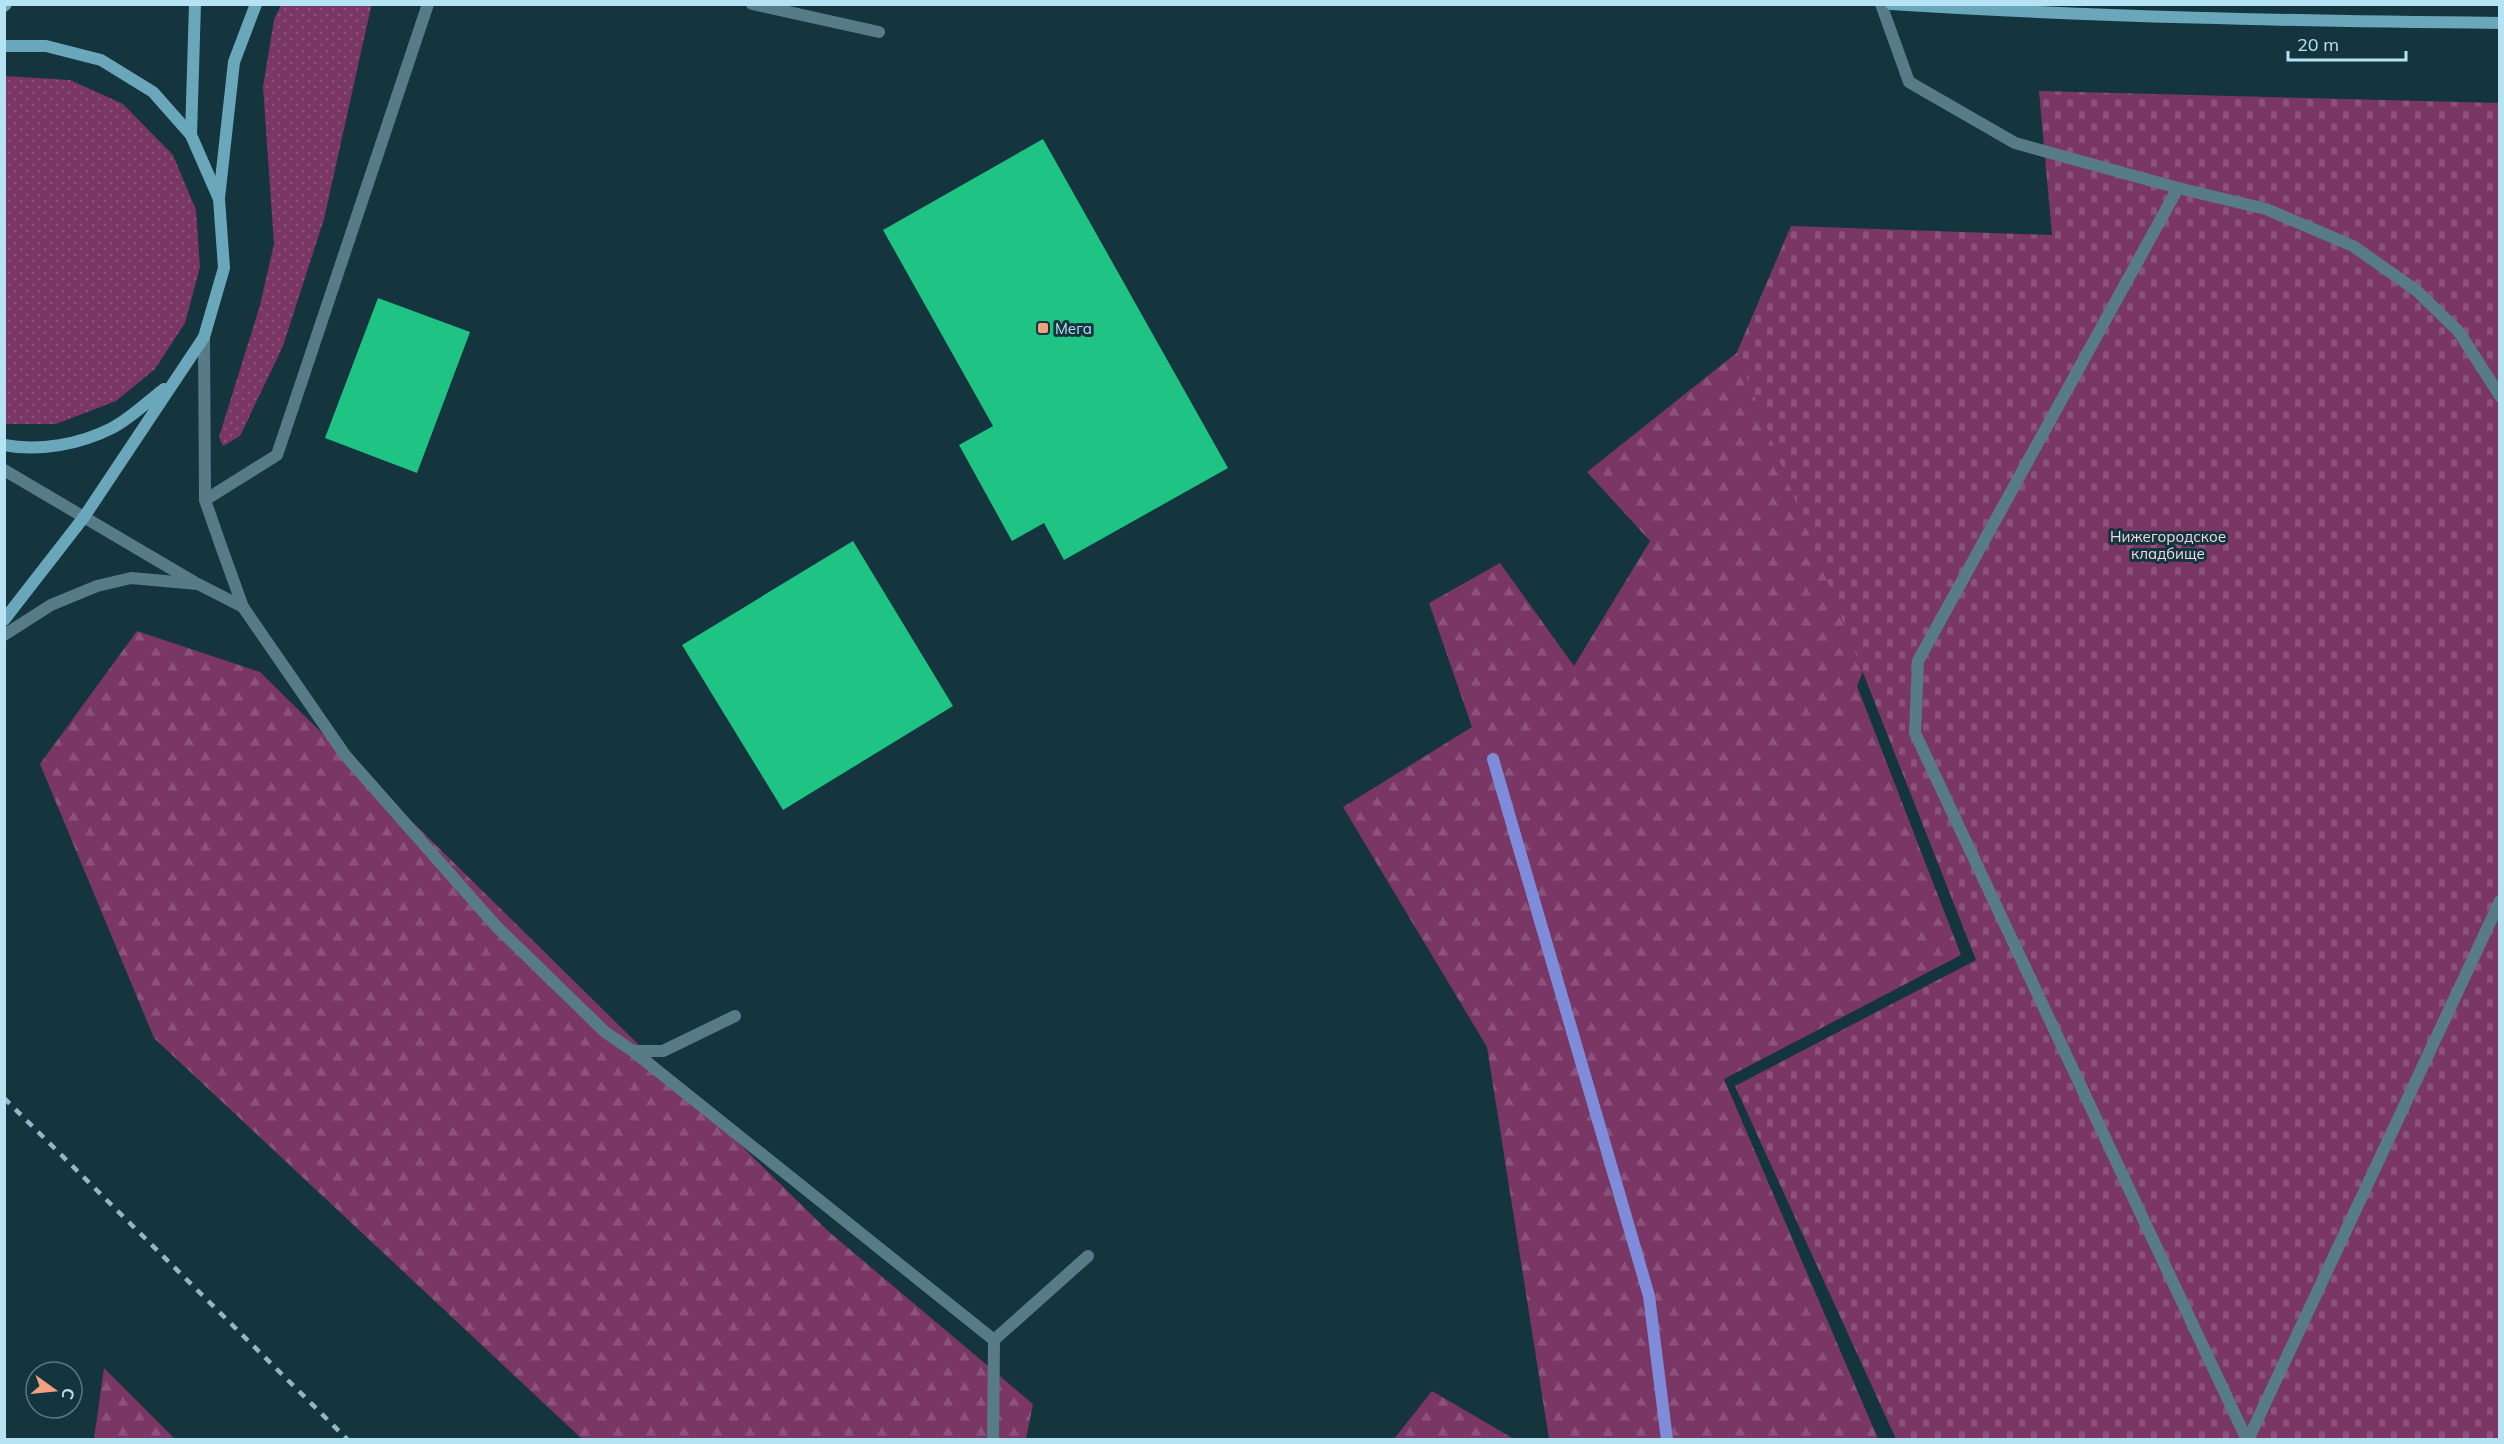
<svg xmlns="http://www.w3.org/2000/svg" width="2504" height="1444" viewBox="0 0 2504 1444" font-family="Mulish,sans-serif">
<defs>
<pattern id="grass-dots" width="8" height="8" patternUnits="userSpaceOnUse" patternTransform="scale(1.5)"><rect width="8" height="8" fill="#7a3665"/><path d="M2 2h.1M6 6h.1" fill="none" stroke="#8b537c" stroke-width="1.8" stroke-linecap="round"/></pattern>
<pattern id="forest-firs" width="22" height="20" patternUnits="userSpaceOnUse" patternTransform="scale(1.5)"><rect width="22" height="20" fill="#7a3665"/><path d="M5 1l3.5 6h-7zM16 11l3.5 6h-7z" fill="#8b537c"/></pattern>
<pattern id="cemetery-stones" width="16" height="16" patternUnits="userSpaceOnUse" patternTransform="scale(1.5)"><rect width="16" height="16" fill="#7a3665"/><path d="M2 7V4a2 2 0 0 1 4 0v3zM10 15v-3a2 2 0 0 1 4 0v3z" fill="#8b537c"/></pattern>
</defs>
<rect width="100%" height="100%" fill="#14343e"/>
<g fill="url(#grass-dots)">
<path d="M 281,5 L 371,4 L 371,7 L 324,219 L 283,346 L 240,436 L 223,446 L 219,437 L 260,305 L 274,244 L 263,87 L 274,20 Z"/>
<path d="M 5,76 L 70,80 L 123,104 L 173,155 L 196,210 L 200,267 L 185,323 L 155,369 L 116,401 L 56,424 L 5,424 Z"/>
</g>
<g fill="url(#forest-firs)">
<path d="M 1764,331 L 1932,501 L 1857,686 L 1961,955 L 1724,1079 L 1878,1439 L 1549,1439 L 1487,1047 L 1343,807 L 1472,727 L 1429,603 L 1500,563 L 1574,666 L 1650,541 L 1587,472 Z"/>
<path d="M 137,631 L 260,672 L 828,1231 L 1033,1404 L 1026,1439 L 582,1439 L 154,1038 L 40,764 Z"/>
<path d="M 104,1368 L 175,1439 L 94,1439 Z"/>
<path d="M 1432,1391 L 1514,1439 L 1394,1439 Z"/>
</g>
<path fill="url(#cemetery-stones)" d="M 2039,91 L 2499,103 L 2499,1439 L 1896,1439 L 1735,1086 L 1976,960 L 1737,352 L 1791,226 L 2052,235 Z"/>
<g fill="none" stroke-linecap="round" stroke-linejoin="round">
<path stroke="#7f8cd9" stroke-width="12" d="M 1493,759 L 1649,1296 L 1667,1440"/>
</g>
<g fill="#1fc485">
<path d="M 1043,139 L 1228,468 L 1064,560 L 1044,523 L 1012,541 L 959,445 L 993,426 L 883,230 Z"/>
<path d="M 378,298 L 470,332 L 417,473 L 325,438 Z"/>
<path d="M 853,541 L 953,706 L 783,810 L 682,645 Z"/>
</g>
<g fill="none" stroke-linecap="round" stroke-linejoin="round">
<g stroke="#577c88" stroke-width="12">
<path d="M 752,4 L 879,32"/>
<path d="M 1881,4 L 1909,82 L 2015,143 L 2178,188 L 2266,209 L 2353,246 L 2417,291 L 2459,332 L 2500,396"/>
<path d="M 2178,188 L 1918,661 L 1915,733 L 2247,1440"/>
<path d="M 204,337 L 205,500 L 221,546 L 243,607 L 345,755 L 496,926 L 605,1032 L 633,1051 L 663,1051 L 735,1016"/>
<path d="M 4,470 L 194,582"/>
<path d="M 205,500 L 277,455 L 428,4"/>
<path d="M 4,635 L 51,605 L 97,586 L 131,578 L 198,584 L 243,607"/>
<path d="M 633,1051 L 994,1340 L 993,1440"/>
<path d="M 994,1340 L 1088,1256"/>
<path d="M 2248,1440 L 2500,901"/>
</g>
<g stroke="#6aa7bb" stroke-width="12">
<path d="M 1891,4 C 2093,17 2296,21 2500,23"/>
<path d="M 4,6 L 6,4"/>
<path d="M 4,46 L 46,46 L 101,60 L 153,92 L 191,135 L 219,199 L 224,268 L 204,337 L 84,517 L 4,620"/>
<path d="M 191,135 L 195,4"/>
<path d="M 219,198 L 234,62 L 256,4"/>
<path d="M 4,445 C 39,452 81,444 112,428 C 130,419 147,402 164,389"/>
</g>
<path stroke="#8fb9c8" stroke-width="4.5" stroke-dasharray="8 8" stroke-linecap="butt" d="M 4,1098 L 348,1440"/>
</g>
<rect fill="#f3a082" stroke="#14343e" stroke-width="2" x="1037" y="322" width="12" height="12" rx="3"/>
<g text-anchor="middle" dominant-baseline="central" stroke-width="6" stroke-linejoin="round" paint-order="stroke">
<g font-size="15" fill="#b6e3f3" stroke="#14343e" text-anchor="start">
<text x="1055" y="328">Мега</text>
</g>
<g font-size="15" fill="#f4d9e9" stroke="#14343e">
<text x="2168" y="536">Нижегородское<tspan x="2168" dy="17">кладбище</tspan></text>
</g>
</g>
<rect width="2504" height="1444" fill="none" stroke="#b6e3f3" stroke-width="12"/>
<g transform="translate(54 1390) rotate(105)"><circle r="28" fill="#14343e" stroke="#557a86" stroke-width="1.5"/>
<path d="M0-4.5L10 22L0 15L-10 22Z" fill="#f3a082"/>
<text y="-9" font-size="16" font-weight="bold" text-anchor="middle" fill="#b6e3f3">С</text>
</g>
<path d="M2288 51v9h118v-9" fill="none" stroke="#b6e3f3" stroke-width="3"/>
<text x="2297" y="51" font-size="18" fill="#b6e3f3" stroke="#14343e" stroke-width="4.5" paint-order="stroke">20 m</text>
</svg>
